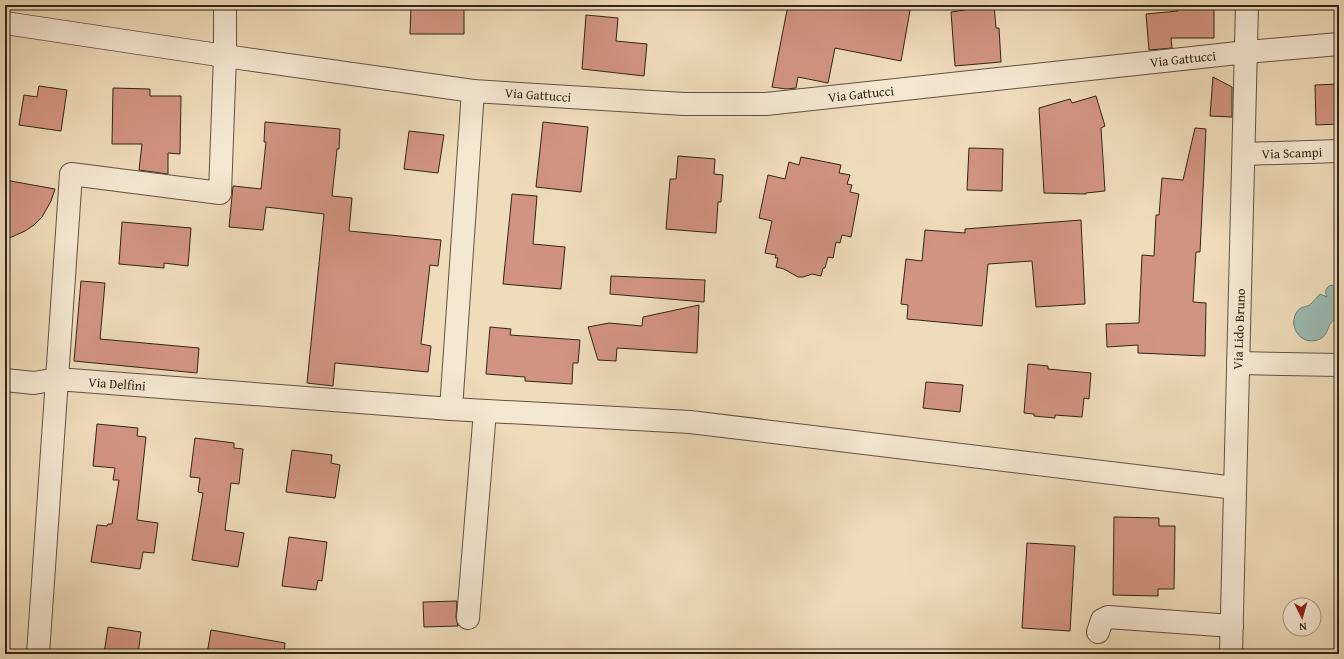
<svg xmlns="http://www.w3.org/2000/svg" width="1344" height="659" viewBox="0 0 1344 659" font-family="'Gentium Book Plus',serif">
<rect width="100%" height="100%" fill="#efdcbb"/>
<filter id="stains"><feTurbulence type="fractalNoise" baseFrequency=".005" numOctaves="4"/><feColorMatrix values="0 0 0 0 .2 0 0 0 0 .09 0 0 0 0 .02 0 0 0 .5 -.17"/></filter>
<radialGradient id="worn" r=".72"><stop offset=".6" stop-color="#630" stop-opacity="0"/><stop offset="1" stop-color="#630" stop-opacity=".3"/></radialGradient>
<path fill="#9abbb2" stroke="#707f73" d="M 1332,285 L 1336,287 L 1337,290 L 1334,297 L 1339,295 L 1339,315 C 1336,318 1332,321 1330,324 C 1327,330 1327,335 1320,339 C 1303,347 1288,329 1296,313 C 1301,305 1306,308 1311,304 C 1314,301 1317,297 1320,294 L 1327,297 C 1325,292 1325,290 1329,286 Z"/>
<g fill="#d29482" stroke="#312515">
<path d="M 411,5 L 446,5 L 446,9 L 464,9 L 464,34 L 410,34 Z"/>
<path d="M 788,5 L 911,5 L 901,61 L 835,48 L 828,83 L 798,77 L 796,88 L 786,89 L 772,87 Z"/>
<path d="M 964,5 L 994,5 L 996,28 L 999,28 L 1001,62 L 955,66 L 951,12 L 965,10 Z"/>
<path d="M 1178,5 L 1214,5 L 1214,38 L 1171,38 L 1172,48 L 1149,50 L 1146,14 L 1178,11 Z"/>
<path d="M 586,15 L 618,18 L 616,41 L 647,44 L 644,76 L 582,69 Z"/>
<path d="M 1213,77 L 1232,87 L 1232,117 L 1210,116 Z"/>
<path d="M 1339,84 L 1339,124 L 1316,125 L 1315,85 Z"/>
<path d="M 39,86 L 67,90 L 61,131 L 19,125 L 24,95 L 37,97 Z"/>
<path d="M 113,88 L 150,89 L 150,96 L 181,96 L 180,154 L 168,153 L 168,174 L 139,170 L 142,144 L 112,144 Z"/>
<path d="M 1096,96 L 1105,126 L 1101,128 L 1105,191 L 1086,193 L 1086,194 L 1044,193 L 1039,108 L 1070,99 L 1072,103 Z"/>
<path d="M 265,122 L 340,129 L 339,149 L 337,149 L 332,196 L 352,198 L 349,231 L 441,240 L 438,266 L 430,265 L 421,344 L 431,346 L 428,372 L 335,363 L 333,386 L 307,383 L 324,214 L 266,207 L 263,230 L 229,227 L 233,186 L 261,189 L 266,142 L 264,142 Z"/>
<path d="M 543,122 L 588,127 L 581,192 L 536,187 Z"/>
<path d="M 1195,128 L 1206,129 L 1200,252 L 1196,252 L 1193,302 L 1206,303 L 1205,356 L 1138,353 L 1138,345 L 1107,347 L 1106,324 L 1139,323 L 1142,255 L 1154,256 L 1156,215 L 1159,215 L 1162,178 L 1183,180 Z"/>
<path d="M 409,131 L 444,135 L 438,173 L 404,169 Z"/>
<path d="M 969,148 L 1003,149 L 1002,191 L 967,190 Z"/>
<path d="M 678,156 L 715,159 L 714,174 L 723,175 L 721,202 L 718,202 L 716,233 L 666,229 L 670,179 L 676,179 Z"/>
<path d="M 801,157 L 841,165 L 839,173 L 850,175 L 847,184 L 852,185 L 850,192 L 859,194 L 851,237 L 842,235 L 840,243 L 836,242 L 833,258 L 828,257 L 825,268 L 823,268 L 821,276 L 812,274 L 803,277 L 798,277 L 784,269 L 776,267 L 778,258 L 775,258 L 776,255 L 765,253 L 772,221 L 759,218 L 768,175 L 785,179 L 789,162 L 799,165 Z"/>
<path d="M 5,180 L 55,189 L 51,201 L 42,217 L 34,225 L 25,231 L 5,240 Z"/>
<path d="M 512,194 L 537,196 L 533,244 L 565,247 L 561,289 L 503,284 Z"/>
<path d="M 1081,220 L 1085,304 L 1036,307 L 1032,261 L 988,264 L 982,326 L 907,319 L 908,305 L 901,304 L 906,259 L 922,261 L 925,230 L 965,233 L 965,229 Z"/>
<path d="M 122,222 L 191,228 L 188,266 L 164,263 L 164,268 L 119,264 Z"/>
<path d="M 611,276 L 705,280 L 704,302 L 610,294 Z"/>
<path d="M 81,281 L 105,283 L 100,339 L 199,348 L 197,373 L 74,361 Z"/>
<path d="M 699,305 L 697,353 L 617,348 L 616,361 L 598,360 L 588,327 L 609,323 L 642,326 L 643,317 Z"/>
<path d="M 490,327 L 511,329 L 510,335 L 580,340 L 578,363 L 573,363 L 572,384 L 525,381 L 525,377 L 486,374 Z"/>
<path d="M 1028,364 L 1048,366 L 1048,369 L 1091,373 L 1089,399 L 1084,398 L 1082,417 L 1055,415 L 1055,418 L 1034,416 L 1034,414 L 1024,413 Z"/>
<path d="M 926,382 L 963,385 L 960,412 L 923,408 Z"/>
<path d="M 97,424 L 138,428 L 137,436 L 146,437 L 137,520 L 158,523 L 154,553 L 143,552 L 140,569 L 91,562 L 97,525 L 107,526 L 108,524 L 112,524 L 119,480 L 113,480 L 115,468 L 93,466 Z"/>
<path d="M 195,438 L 234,443 L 234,448 L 243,449 L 239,484 L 231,483 L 225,530 L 244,533 L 238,567 L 192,560 L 203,493 L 198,492 L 200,478 L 190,477 Z"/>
<path d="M 292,450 L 332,455 L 331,463 L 340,465 L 335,498 L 286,492 Z"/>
<path d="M 1114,517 L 1159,518 L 1159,526 L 1175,526 L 1174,589 L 1158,589 L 1158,596 L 1113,595 Z"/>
<path d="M 289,537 L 327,542 L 322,581 L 318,580 L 316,590 L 282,586 Z"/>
<path d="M 1027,543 L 1075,546 L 1070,631 L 1022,628 Z"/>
<path d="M 457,601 L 456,617 L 458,626 L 424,627 L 423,602 Z"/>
<path d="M 108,627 L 141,632 L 138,654 L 104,654 Z"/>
<path d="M 211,630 L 285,643 L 284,654 L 207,654 Z"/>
</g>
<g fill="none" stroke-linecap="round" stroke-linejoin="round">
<defs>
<g id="minor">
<path d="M 5,23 L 225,56 L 473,91 L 684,104 L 766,104 L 1247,52 L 1339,44"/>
<path d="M 1244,154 L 1339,151"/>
<path d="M 1238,363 L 1339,365"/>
<path d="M 5,380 L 34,383 L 57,379 L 71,174 L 220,193 L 225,56 L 225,5"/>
<path d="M 451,409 L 473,91"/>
<path d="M 468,618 L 485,411"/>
<path d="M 1098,632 L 1102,620 L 1108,617 L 1232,626"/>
<path d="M 38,654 L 57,379 L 451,409 L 690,422 L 1235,488"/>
<path d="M 1231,654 L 1247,5"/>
</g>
</defs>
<use href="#minor" stroke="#60533e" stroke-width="24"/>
<use href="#minor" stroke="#f5e8d3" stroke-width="22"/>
</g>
<g text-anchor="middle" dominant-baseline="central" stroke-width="3" stroke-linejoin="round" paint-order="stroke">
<g font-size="13" fill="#312515" stroke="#f5e8d3">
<text transform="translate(1183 59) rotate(-6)">Via Gattucci</text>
<text transform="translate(861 94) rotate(-6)">Via Gattucci</text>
<text transform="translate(538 95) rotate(4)">Via Gattucci</text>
<text transform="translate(1292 153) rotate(-2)">Via Scampi</text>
<text transform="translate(1239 329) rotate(-88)">Via Lido Bruno</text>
<text transform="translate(117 384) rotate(4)">Via Delfini</text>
</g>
</g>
<rect width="1344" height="659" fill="none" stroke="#efdcbb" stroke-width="20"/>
<rect x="6" y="6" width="1332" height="647" fill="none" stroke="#312515" stroke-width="2"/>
<rect x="10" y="10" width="1324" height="639" fill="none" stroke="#312515"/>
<g transform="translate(1302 617) rotate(175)"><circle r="19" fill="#f5e8d3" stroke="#a79a87"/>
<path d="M0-3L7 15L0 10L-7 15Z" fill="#8f2418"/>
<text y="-6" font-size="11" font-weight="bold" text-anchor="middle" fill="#312515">N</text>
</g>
<rect width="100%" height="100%" filter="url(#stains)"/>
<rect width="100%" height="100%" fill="url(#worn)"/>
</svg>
